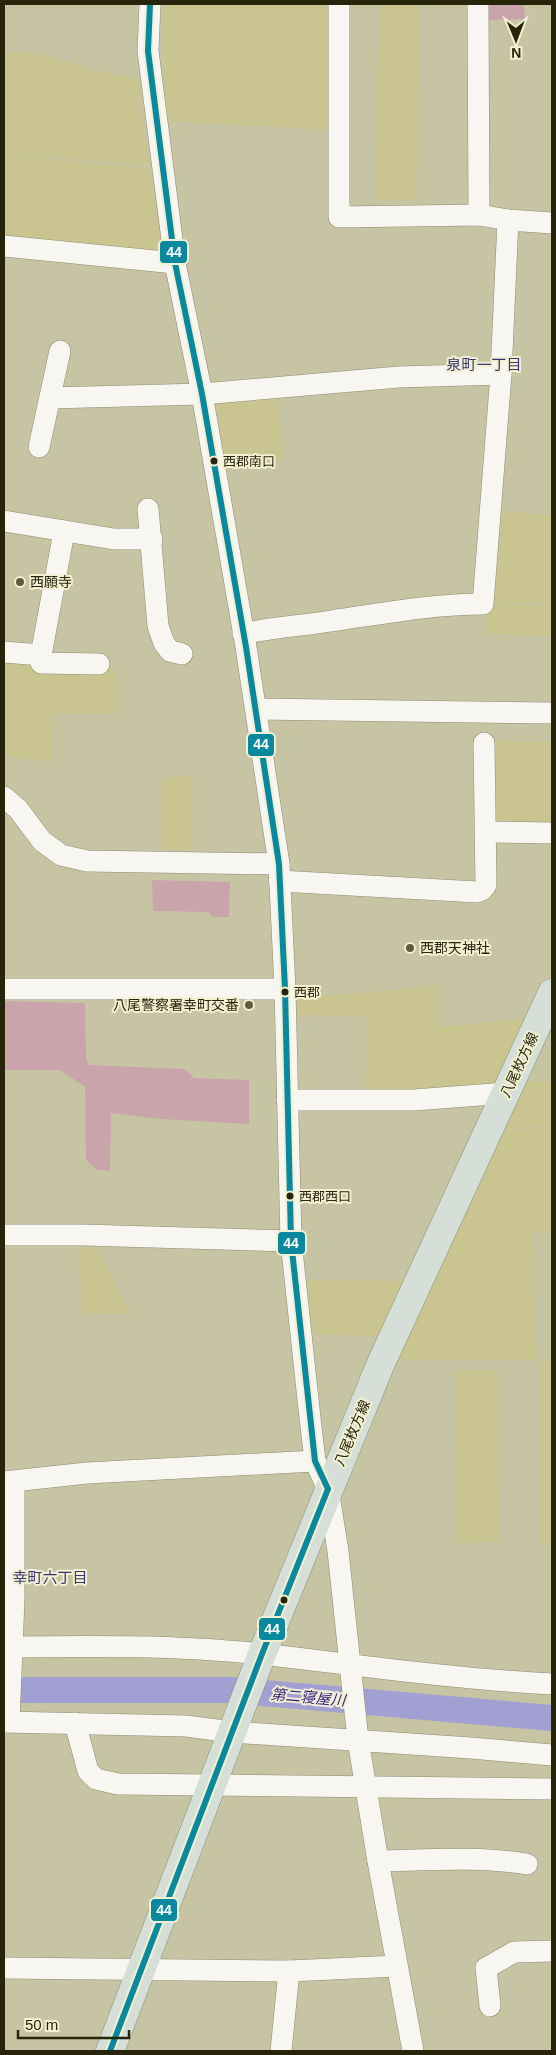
<svg xmlns="http://www.w3.org/2000/svg" width="556" height="2055" viewBox="0 0 556 2055" font-family="Arial,'Noto Sans JP',sans-serif">
<rect width="100%" height="100%" fill="#c7c4a3"/>
<g fill="#cac590">
<path d="M 163,4 L 332,4 L 330,130 L 165,121 Z"/>
<path d="M 380,4 L 420,4 L 416,200 L 375,200 Z"/>
<path d="M 4,52 L 28,53 L 51,57 L 92,70 L 140,80 L 142,120 L 150,166 L 4,153 Z"/>
<path d="M 4,154 L 149,169 L 166,255 L 4,238 Z"/>
<path d="M 277,392 L 284,461 L 220,463 L 213,398 Z"/>
<path d="M 495,511 L 552,515 L 552,603 L 487,602 Z"/>
<path d="M 487,603 L 552,605 L 552,636 L 486,634 Z"/>
<path d="M 4,657 L 33,660 L 35,666 L 116,669 L 118,714 L 53,714 L 52,762 L 4,756 Z"/>
<path d="M 487,741 L 552,742 L 552,823 L 491,821 Z"/>
<path d="M 191,776 L 192,850 L 161,849 L 161,778 Z"/>
<path d="M 438,984 L 439,1055 L 439,1027 L 525,1019 L 493,1089 L 366,1097 L 367,1016 L 298,1015 L 298,998 L 417,988 Z"/>
<path d="M 524,1081 L 552,1082 L 552,1125 L 502,1130 Z"/>
<path d="M 552,1126 L 552,1230 L 532,1233 L 537,1360 L 401,1360 L 399,1356 L 456,1229 L 513,1227 L 457,1228 L 502,1131 Z"/>
<path d="M 80,1248 L 97,1249 L 130,1314 L 81,1313 Z"/>
<path d="M 306,1280 L 403,1281 L 379,1336 L 310,1334 Z"/>
<path d="M 552,1361 L 552,1545 L 539,1543 L 540,1362 Z"/>
<path d="M 456,1370 L 497,1370 L 499,1542 L 457,1543 Z"/>
</g>
<g fill="#c9a5ab">
<path d="M 487,4 L 524,4 L 525,19 L 487,20 Z"/>
<path d="M 152,880 L 230,882 L 229,917 L 212,917 L 209,912 L 153,911 Z"/>
<path d="M 4,1001 L 85,1003 L 86,1058 L 89,1065 L 185,1069 L 194,1078 L 249,1080 L 249,1124 L 160,1119 L 111,1113 L 110,1171 L 97,1170 L 86,1160 L 85,1087 L 60,1070 L 4,1070 Z"/>
</g>
<g fill="none" stroke-linecap="round" stroke-linejoin="round">
<path stroke="#a2a0d3" stroke-width="26" d="M 4,1690 L 229,1690 L 552,1718"/>
<defs>
<g id="minor">
<path d="M 150,4 L 148,51 L 175,263 L 202,394 L 246,647 L 279,864 L 285,989 L 291,1241 L 310,1418 L 315,1461 L 328,1489 L 338,1551 L 358,1740 L 378,1861 L 413,2051"/>
<path d="M 339,4 L 339,217 L 479,215 L 508,220 L 552,223"/>
<path d="M 478,4 L 479,215"/>
<path d="M 4,246 L 175,263"/>
<path d="M 50,398 L 202,394 L 399,377 L 501,374"/>
<path d="M 39,447 L 60,351"/>
<path d="M 148,509 L 158,626 L 164,643 L 170,651 L 182,654"/>
<path d="M 4,521 L 114,539 L 152,539"/>
<path d="M 243,634 C 272,627 301,626 331,621 C 381,614 431,604 483,604 L 501,374 L 508,220"/>
<path d="M 4,652 L 41,655 L 41,663 L 99,664"/>
<path d="M 41,655 L 64,532"/>
<path d="M 256,709 L 552,713"/>
<path d="M 4,797 L 18,809 L 42,841 L 61,855 L 87,861 L 279,864"/>
<path d="M 485,832 L 552,833"/>
<path d="M 279,881 L 477,892 L 482,890 L 486,885 L 484,743"/>
<path d="M 4,989 L 285,989"/>
<path d="M 287,1100 L 414,1100 L 506,1093"/>
<path d="M 4,1235 L 83,1235 L 291,1241"/>
<path d="M 4,1482 L 87,1473 L 315,1461"/>
<path d="M 4,1647 C 89,1646 177,1645 262,1654 C 358,1665 455,1679 552,1684"/>
<path d="M 4,1722 L 186,1726 L 232,1732 L 471,1748 L 552,1755"/>
<path d="M 9,1722 L 14,1599 L 14,1482"/>
<path d="M 75,1723 L 88,1771 L 96,1779 L 118,1784 L 552,1789"/>
<path d="M 378,1861 C 428,1860 478,1856 527,1864"/>
<path d="M 4,1968 L 289,1971 L 397,1966"/>
<path d="M 490,2006 L 486,1968 L 514,1952 L 552,1951"/>
<path d="M 281,2051 L 289,1971"/>
</g>
<path id="major" d="M 110,2051 L 262,1654 L 381,1363 L 552,993"/>
</defs>
<use href="#minor" stroke="#8d8b71" stroke-width="22"/>
<use href="#major" stroke="#83927b" stroke-width="29"/>
<use href="#minor" stroke="#f7f6f1" stroke-width="21"/>
<use href="#major" stroke="#d6dfd7" stroke-width="28"/>
<defs>
<g id="bus-1">
<path d="M 150,4 L 148,51 L 175,263 L 202,394 L 246,647 L 279,864 L 285,989 L 291,1241 L 315,1461 L 328,1489"/>
<path d="M 110,2051 L 262,1654 L 328,1489"/>
</g>
</defs>
<use href="#bus-1" stroke="#f2f0d2" stroke-width="10"/>
<use href="#bus-1" stroke="#0a889d" stroke-width="6"/>
</g>
<g fill="#26240b" stroke="#f2f0d2" stroke-width="2">
<circle cx="214" cy="461" r="4.5"/>
<circle cx="285" cy="992" r="4.5"/>
<circle cx="290" cy="1196" r="4.5"/>
<circle cx="284" cy="1600" r="4.5"/>
</g>
<g fill="#5e5c40" stroke="#f2f0d2" stroke-width="2">
<circle cx="20" cy="582" r="5"/>
<circle cx="410" cy="948" r="5"/>
<circle cx="249" cy="1005" r="5"/>
</g>
<g text-anchor="middle" dominant-baseline="central" stroke-width="4" stroke-linejoin="round" paint-order="stroke">
<g font-size="13" fill="#26240b" stroke="#f2f0d2" text-anchor="start">
<text x="223" y="461">西郡南口</text>
<text x="294" y="992">西郡</text>
<text x="299" y="1196">西郡西口</text>
</g>
<g font-size="14" fill="#26240b" stroke="#f2f0d2" text-anchor="start">
<text x="30" y="582">西願寺</text>
<text x="420" y="948">西郡天神社</text>
<text x="239" y="1005" text-anchor="end">八尾警察署幸町交番</text>
</g>
<g font-size="14" fill="#26240b" stroke="#f2f0d2">
<text transform="translate(519 1065) rotate(-65)">八尾枚方線</text>
<text transform="translate(352 1433) rotate(-67)">八尾枚方線</text>
</g>
<g font-size="15" fill="#3a3672" stroke="#f2f0d2">
<text x="484" y="364">泉町一丁目</text>
<text x="50" y="1577">幸町六丁目</text>
</g>
<g font-size="15" font-style="italic" fill="#321d82" stroke="#f2f0d2">
<text transform="translate(308 1697) rotate(5)">第二寝屋川</text>
</g>
</g>
<g stroke="#f2f0d2" stroke-width="2">
<rect x="159" y="240" width="29" height="24" rx="5" fill="#0a889d"/>
<rect x="247" y="733" width="28" height="24" rx="5" fill="#0a889d"/>
<rect x="277" y="1231" width="29" height="24" rx="5" fill="#0a889d"/>
<rect x="258" y="1617" width="28" height="24" rx="5" fill="#0a889d"/>
<rect x="150" y="1898" width="28" height="24" rx="5" fill="#0a889d"/>
</g>
<g font-size="14" text-anchor="middle" font-weight="bold" fill="#fff">
<text x="174" y="257">44</text>
<text x="261" y="749">44</text>
<text x="291" y="1248">44</text>
<text x="272" y="1634">44</text>
<text x="164" y="1915">44</text>
</g>
<rect width="556" height="2055" fill="none" stroke="#26240b" stroke-width="10"/>
<g transform="translate(516 40) rotate(179)" stroke="#f2f0d2" stroke-width="4" paint-order="stroke">
<path d="M0-4L9 19L0 12L-9 19Z" fill="#26240b"/>
<text y="-8" font-size="14" font-weight="bold" text-anchor="middle" fill="#26240b">N</text>
</g>
<path d="M18 2030v8h111v-8" fill="none" stroke="#26240b" stroke-width="2.5"/>
<text x="25" y="2030" font-size="15" fill="#26240b" stroke="#f2f0d2" stroke-width="4" paint-order="stroke">50 m</text>
</svg>
